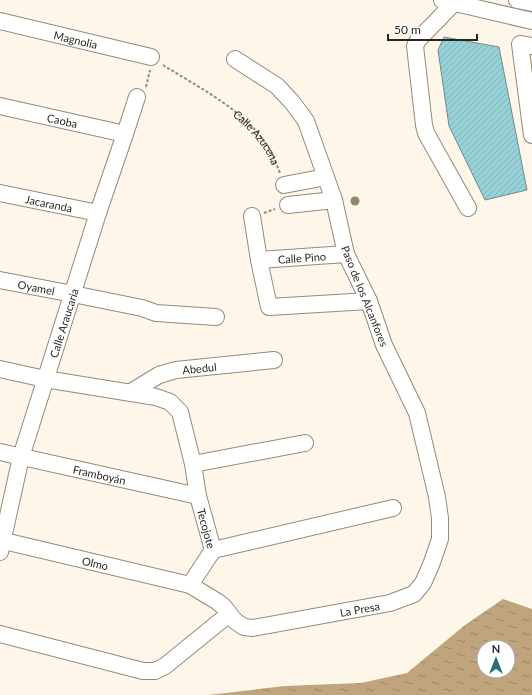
<svg xmlns="http://www.w3.org/2000/svg" width="532" height="695" viewBox="0 0 532 695" font-family="Lato,sans-serif">
<defs>
<pattern id="water-ripples" width="26" height="14" patternUnits="userSpaceOnUse"><rect width="26" height="14" fill="#bfa47e"/><path d="M2 4q2-2 4 0t4 0M15 11q2-2 4 0t4 0" fill="none" stroke="#9b8567"/></pattern>
<pattern id="building-hatch" width="6" height="6" patternUnits="userSpaceOnUse"><rect width="6" height="6" fill="#96d1d8"/><path d="M-1 1l2-2M0 6l6-6M5 7l2-2" fill="none" stroke="#81b3b9"/></pattern>
</defs>
<rect width="100%" height="100%" fill="#fff6ea"/>
<path fill="url(#water-ripples)" fill-rule="evenodd" d="M 503,599 L 532,609 L 532,695 L 208,695 L 285,686 L 361,683 L 407,673 L 465,625 ZM 484,647 L 508,647 L 508,671 L 484,671 Z"/>
<path fill="url(#building-hatch)" stroke="#74888b" d="M 444,37 L 499,47 L 527,190 L 485,200 L 449,126 L 438,50 Z"/>
<g fill="none" stroke-linecap="round" stroke-linejoin="round">
<defs>
<g id="minor">
<path d="M 442,0 L 532,21"/>
<path d="M 517,0 L 532,3"/>
<path d="M 454,3 L 418,40 L 415,46 L 424,125 L 426,133 L 468,208"/>
<path id="s2" d="M 0,21 L 151,57"/>
<path d="M 532,46 L 520,44 L 532,135"/>
<path id="s3" d="M 0,106 L 125,134"/>
<path d="M 284,185 L 326,177"/>
<path id="s4" d="M 0,193 L 98,213"/>
<path d="M 288,205 L 334,200"/>
<path d="M 252,216 L 259,260 L 269,307 L 369,301"/>
<path id="s5" d="M 259,260 L 346,254"/>
<path id="s6" d="M 0,280 L 73,294 L 142,308 L 156,313 L 216,317"/>
<path id="s7" d="M 0,369 L 45,379 L 156,397 L 170,402 L 180,412 L 193,464 L 198,496 L 213,550 L 190,585"/>
<path id="s8" d="M 131,392 L 159,375 L 176,370 L 274,360"/>
<path id="s9" d="M 0,452 L 198,496"/>
<path d="M 193,464 L 305,443"/>
<path id="s10" d="M 0,540 L 190,585 L 218,602 L 224,607 L 235,621 L 244,627 L 253,628 L 390,603 L 414,594 L 423,583 L 431,565 L 440,539 L 440,518 L 437,497 L 417,413 L 384,345 L 369,301 L 346,254 L 334,200 L 306,121 L 292,102 L 277,86 L 235,59"/>
<path d="M 213,550 L 393,508"/>
<path id="s11" d="M 0,552 L 21,457 L 98,213 L 125,134 L 137,97"/>
<path d="M 0,634 L 143,671 L 155,671 L 165,666 L 229,614"/>
</g>
</defs>
<use href="#minor" stroke="#948a7c" stroke-width="18"/>
<g stroke="#938c84" stroke-width="2" stroke-dasharray="3 2" stroke-linecap="butt">
<path id="s1" d="M 163,65 C 201,89 249,112 272,153 C 275,159 277,166 280,173"/>
<path d="M 146,87 L 150,70"/>
<path d="M 264,213 L 275,209"/>
</g>
<use href="#minor" stroke="#fff" stroke-width="16"/>
</g>
<circle fill="#94866e" cx="355" cy="201" r="4.5"/>
<g text-anchor="middle" dominant-baseline="central" stroke-width="3" stroke-linejoin="round" paint-order="stroke">
<g font-size="11" fill="#2a2621" stroke="#fff">
<text stroke="none"><textPath href="#s2" startOffset="78">Magnolia</textPath></text>
<text stroke="none"><textPath href="#s3" startOffset="64">Caoba</textPath></text>
<text stroke="none"><textPath href="#s1" startOffset="120">Calle Azucena</textPath></text>
<text stroke="none"><textPath href="#s4" startOffset="50">Jacaranda</textPath></text>
<text stroke="none"><textPath href="#s5" startOffset="43">Calle Pino</textPath></text>
<text stroke="none"><textPath href="#s6" startOffset="37">Oyamel</textPath></text>
<text transform="translate(365 296) rotate(68)">Paso de los Alcanfores</text>
<text stroke="none"><textPath href="#s11" startOffset="238">Calle Araucaria</textPath></text>
<text stroke="none"><textPath href="#s8" startOffset="74">Abedul</textPath></text>
<text stroke="none"><textPath href="#s9" startOffset="102">Framboyán</textPath></text>
<text stroke="none"><textPath href="#s7" startOffset="307">Tecojote</textPath></text>
<text stroke="none"><textPath href="#s10" startOffset="98">Olmo</textPath></text>
<text stroke="none"><textPath href="#s10" startOffset="382">La Presa</textPath></text>
</g>
</g>
<g transform="translate(496 659)"><circle r="19" fill="#ffffff" stroke="#aaa8a6"/>
<path d="M0-3L7 15L0 10L-7 15Z" fill="#277178"/>
<text y="-6" font-size="11" font-weight="bold" text-anchor="middle" fill="#2a2621">N</text>
</g>
<path d="M388 34v6h89v-6" fill="none" stroke="#2a2621" stroke-width="2"/>
<text x="394" y="34" font-size="12" fill="#2a2621" stroke="#ffffff" stroke-width="3" paint-order="stroke">50 m</text>
</svg>
